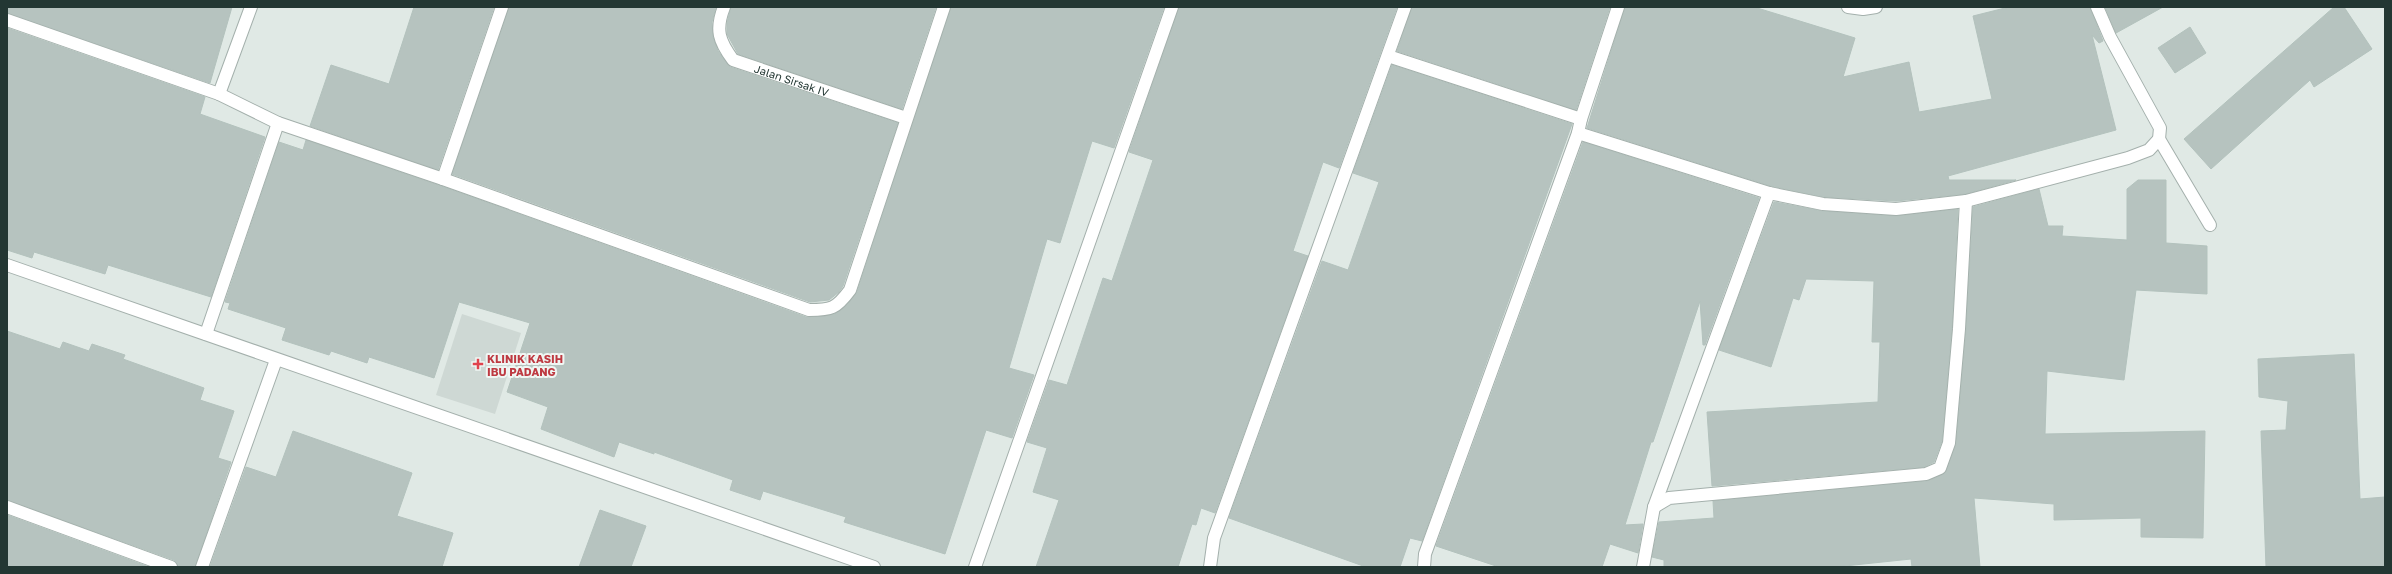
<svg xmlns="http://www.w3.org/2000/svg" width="2392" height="574" viewBox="0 0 2392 574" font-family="'Golos Text',sans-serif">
<rect width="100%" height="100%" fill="#e0e9e5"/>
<path fill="#ced8d4" d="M 462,314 L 521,333 L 495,414 L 436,395 Z"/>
<g fill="#b6c3bf" stroke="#b3c2bd">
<path d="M 7,7 L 232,7 L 210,83 L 7,13 Z"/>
<path d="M 414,7 L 494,7 L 438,170 L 310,126 L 331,65 L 389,84 Z"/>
<path d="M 509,7 L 716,7 L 712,22 L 713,37 L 718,51 L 730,67 L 898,123 L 843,286 L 839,292 L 829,300 L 810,302 L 452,174 Z"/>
<path d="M 731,7 L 936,7 L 902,109 L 738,54 L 727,34 L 727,23 Z"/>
<path d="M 951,7 L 1164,7 L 1114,148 L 1092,141 L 1060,243 L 1047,239 L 1009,368 L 1034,375 L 1012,438 L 986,430 L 945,554 L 844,522 L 846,517 L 763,491 L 760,500 L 730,490 L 733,480 L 654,452 L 654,454 L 619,442 L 614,457 L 541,429 L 548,407 L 507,392 L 530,323 L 459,302 L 434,378 L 369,357 L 367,363 L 331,351 L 329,355 L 282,340 L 286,328 L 228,309 L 230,303 L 225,302 L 279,142 L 303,150 L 306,140 L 441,186 L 806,317 L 835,314 L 846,306 L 857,292 Z"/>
<path d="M 1179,7 L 1397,7 L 1339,168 L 1323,162 L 1293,251 L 1308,256 L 1215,513 L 1201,508 L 1196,525 L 1192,524 L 1178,567 L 1036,567 L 1059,500 L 1033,492 L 1047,448 L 1027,442 L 1049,380 L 1067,385 L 1103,278 L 1112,281 L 1153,160 L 1129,152 Z"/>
<path d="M 1412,7 L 1610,7 L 1576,110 L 1397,51 Z"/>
<path d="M 1625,7 L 1754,7 L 1855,38 L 1843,77 L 1909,62 L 1919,112 L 1992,99 L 1973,16 L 2009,7 L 2090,7 L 2103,41 L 2099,43 L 2092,35 L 2116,130 L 1948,176 L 1949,180 L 2016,180 L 1965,194 L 1896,201 L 1824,197 L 1771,186 L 1587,128 Z"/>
<path d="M 2105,7 L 2163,7 L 2116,33 Z"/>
<path d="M 2334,7 L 2344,7 L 2372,49 L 2314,87 L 2310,80 L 2211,169 L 2184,139 Z"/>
<path d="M 2190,27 L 2206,53 L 2175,73 L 2158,48 Z"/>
<path d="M 7,28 L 205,97 L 200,114 L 265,137 L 211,297 L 108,265 L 105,274 L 34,252 L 32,258 L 7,250 Z"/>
<path d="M 1392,65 L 1572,124 L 1422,541 L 1410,538 L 1400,567 L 1366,567 L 1229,518 L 1322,261 L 1348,270 L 1379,182 L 1353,173 Z"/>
<path d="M 1583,142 L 1759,198 L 1705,345 L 1703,345 L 1700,301 L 1653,442 L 1651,442 L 1625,525 L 1643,524 L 1638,553 L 1610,544 L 1602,567 L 1499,567 L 1436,546 Z"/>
<path d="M 2138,180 L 2166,180 L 2166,243 L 2207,246 L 2207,294 L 2136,290 L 2124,380 L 2047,371 L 2045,434 L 2205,431 L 2203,538 L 2141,537 L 2141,518 L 2054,520 L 2054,504 L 1974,498 L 1980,567 L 1912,567 L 1911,559 L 1835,567 L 1664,567 L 1664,560 L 1652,557 L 1659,522 L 1714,518 L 1713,501 L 1927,481 L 1945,473 L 1956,444 L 1966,329 L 1973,207 L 2039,189 L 2048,226 L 2063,226 L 2062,236 L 2127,240 L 2127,189 Z"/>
<path d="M 1774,202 L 1822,211 L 1896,216 L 1958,209 L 1952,328 L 1942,441 L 1934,462 L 1924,467 L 1712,486 L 1707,412 L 1878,402 L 1880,342 L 1872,342 L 1874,281 L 1806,279 L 1799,300 L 1793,298 L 1771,367 L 1719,350 Z"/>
<path d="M 7,331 L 60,349 L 63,342 L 89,351 L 92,344 L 125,355 L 123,359 L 204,388 L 200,400 L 234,411 L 218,458 L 231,462 L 195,567 L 178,567 L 174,560 L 7,500 Z"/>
<path d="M 2354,354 L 2360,499 L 2385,497 L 2385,567 L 2266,567 L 2261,431 L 2286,430 L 2288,401 L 2259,397 L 2258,359 Z"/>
<path d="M 293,431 L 412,473 L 397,516 L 453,533 L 442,567 L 210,567 L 246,467 L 276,477 Z"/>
<path d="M 600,510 L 646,526 L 631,567 L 579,567 Z"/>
<path d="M 7,515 L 149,567 L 7,567 Z"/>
</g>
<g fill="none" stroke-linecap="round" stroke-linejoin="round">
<defs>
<g id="minor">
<path id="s1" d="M 724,7 C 715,30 719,41 733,60 L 906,118"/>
<path d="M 1848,7 L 1863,9 L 1876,7"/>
<path d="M 7,20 L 219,94 L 278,123 L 443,179 L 809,310 C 831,310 836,309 850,290 L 944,7"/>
<path d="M 1388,56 L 1581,119"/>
<path d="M 219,94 L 251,7"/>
<path d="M 1578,133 L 1769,193 L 1823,204 L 1896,209 L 1966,201 L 2128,158 L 2149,150 L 2159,139 L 2160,128 L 2110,37 L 2097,7"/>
<path d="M 2159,139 L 2210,225"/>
<path d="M 443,179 L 502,7"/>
<path d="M 7,265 L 874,567"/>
<path d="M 206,334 L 278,123"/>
<path d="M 7,507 L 171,567"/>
<path d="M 1654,507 L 1669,498 L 1926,474 L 1940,468 L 1949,443 L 1959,329 L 1966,201"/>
<path d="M 202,567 L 276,360"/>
<path d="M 975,567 L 1172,7"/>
<path d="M 1210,567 L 1214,538 L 1405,7"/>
<path d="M 1424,567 L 1425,554 L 1578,133 L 1581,119 L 1618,7"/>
<path d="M 1643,567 L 1654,507 L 1769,193"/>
</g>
</defs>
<use href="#minor" stroke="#a4b0ac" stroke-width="14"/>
<use href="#minor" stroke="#fff" stroke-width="12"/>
</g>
<path fill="#e0444e" stroke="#f0f6f3" stroke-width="1.5" d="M476 358h4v4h4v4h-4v4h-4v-4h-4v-4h4z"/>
<g text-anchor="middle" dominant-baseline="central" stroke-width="4" stroke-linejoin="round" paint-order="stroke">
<g font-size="11" fill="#233733" stroke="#f0f6f3">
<text stroke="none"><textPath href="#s1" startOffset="119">Jalan Sirsak IV</textPath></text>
</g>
<g font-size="11" font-weight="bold" fill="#be3a42" stroke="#f0f6f3" text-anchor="start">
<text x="487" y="358">KLINIK KASIH<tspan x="487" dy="13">IBU PADANG</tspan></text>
</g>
</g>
<rect width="2392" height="574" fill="none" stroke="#233733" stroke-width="16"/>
</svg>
